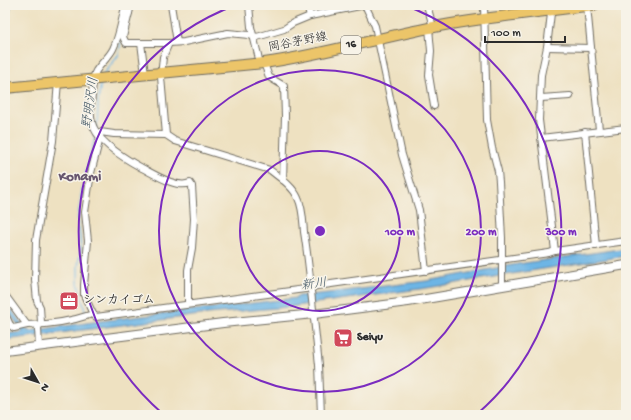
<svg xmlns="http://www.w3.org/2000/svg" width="631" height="420" viewBox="0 0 631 420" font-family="'Gochi Hand','Klee One',sans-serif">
<rect width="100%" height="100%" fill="#f7f3e8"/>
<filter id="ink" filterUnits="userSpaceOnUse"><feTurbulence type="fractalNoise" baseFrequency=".025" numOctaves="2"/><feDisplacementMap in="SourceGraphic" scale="8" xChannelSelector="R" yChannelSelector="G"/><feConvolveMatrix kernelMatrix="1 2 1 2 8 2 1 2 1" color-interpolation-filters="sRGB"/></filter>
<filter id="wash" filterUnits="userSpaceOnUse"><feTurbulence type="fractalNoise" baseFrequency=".012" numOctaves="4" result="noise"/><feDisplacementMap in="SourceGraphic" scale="16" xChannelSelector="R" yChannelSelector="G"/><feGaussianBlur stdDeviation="0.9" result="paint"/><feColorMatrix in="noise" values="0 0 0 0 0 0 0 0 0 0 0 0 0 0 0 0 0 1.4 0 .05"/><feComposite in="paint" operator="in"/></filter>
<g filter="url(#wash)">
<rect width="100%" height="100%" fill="#eee1c1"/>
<path fill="#6db5e5" stroke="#4c7088" d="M 626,248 L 626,256 L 518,273 L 427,288 L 288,307 L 208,314 L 5,340 L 5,334 L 23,332 L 5,307 L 7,303 L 25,328 L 29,331 L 100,321 L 296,298 L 299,296 L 328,293 L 426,281 L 518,264 Z"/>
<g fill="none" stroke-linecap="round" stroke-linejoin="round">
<g stroke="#6db5e5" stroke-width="1.5">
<path d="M 5,31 L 11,5"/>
<path d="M 103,75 L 119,54 L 121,38"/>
<path d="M 97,128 L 98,102 L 101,82"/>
<path d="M 86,315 L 78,283 L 78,266 L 81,249 L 78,218 L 83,184 L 95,136"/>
</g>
</g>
</g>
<g filter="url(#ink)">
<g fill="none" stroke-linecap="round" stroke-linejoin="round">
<defs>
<g id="minor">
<path d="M 131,5 L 123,37 L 126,43 L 169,43 L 163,57 L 161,77 L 166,135"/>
<path d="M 171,5 L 177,42"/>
<path d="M 249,5 L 251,27 L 258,55 L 259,60 L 264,63 L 269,77 L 284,86 L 285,116 L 283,180"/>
<path d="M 307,5 L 310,16"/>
<path d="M 365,5 L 375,26 L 402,155 L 419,210 L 426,271"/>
<path d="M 427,5 L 433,27"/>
<path d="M 484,5 L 487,120 L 492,148 L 498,171 L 499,182 L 502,238 L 502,286"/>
<path d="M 552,5 L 547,47 L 541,75 L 539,120 L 555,251"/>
<path d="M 587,6 L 599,130"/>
<path d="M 5,11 L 7,5"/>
<path d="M 129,13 L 124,11 C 121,24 119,37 113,49 C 109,57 101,63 96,71 C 92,77 93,87 92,95 C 91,105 89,118 94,128 C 101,144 127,160 142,168 C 154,174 177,189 190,183 L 192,186 L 194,219 L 192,248 L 188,270 L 188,304"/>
<path d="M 429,28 L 431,51 L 429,75 L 434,106"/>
<path d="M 141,43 L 145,74"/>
<path d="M 169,43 L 184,42 L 228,33 L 249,35 L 257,37 L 284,29 L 293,23 L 310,16 L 365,5"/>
<path d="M 547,47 L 591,48"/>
<path d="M 541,98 L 570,96"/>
<path d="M 585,132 L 596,246"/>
<path d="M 541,138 L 626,128"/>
<path d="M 5,295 L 27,325 C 49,325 72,321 93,314"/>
<path d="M 5,314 L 10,325 L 5,325"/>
<path d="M 10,325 L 14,328 L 27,325"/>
<path d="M 39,347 L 38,328 L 41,322 L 40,307 L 37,301 L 35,280 L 36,240 L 53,141 L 58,82"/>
<path d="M 321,415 L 319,365 L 311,291 L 311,287 C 309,269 307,250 304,232 C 303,221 303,208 298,198 C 293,186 280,178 270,170 L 175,141 L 166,135 L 114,134 L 100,132 L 100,138 L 91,173 L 85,212 L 88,241 L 84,285 L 84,295 L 93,314 L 96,317 L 305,289 L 317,286 L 549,253 L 555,251 L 626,241"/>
</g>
<path id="tertiary" d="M 5,351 L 223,323 L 314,314 L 408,302 L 626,265"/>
<path id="primary" d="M 5,88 L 264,63 C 321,55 377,38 434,27 C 486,17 540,12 594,5"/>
</defs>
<use href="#minor" stroke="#6f6b60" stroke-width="8"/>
<use href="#tertiary" stroke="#6f6b60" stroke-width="10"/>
<use href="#primary" stroke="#6f6b60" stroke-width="12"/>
<use href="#minor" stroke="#fff" stroke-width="6"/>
<use href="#tertiary" stroke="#fff" stroke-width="8"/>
<use href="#primary" stroke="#ecc569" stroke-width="10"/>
</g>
</g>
<g fill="none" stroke="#7b2cbf" stroke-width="2">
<circle cx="320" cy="231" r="80"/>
<circle cx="320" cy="231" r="161"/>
<path d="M163 414A241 241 0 0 1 236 5M404 5A241 241 0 0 1 477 414"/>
</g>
<defs>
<symbol id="office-square" viewBox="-11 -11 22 22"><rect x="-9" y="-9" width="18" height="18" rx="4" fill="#d1495b" stroke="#f7f3e8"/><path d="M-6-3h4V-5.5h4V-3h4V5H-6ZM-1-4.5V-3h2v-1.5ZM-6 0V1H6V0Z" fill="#fff"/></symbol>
<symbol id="supermarket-square" viewBox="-11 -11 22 22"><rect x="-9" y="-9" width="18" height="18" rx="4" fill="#d1495b" stroke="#f7f3e8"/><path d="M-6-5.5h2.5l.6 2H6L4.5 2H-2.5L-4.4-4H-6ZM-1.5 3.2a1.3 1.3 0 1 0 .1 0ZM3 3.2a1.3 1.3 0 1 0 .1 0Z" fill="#fff"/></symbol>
</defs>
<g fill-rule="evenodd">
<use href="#office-square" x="58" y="290" width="22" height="22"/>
<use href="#supermarket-square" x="332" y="327" width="22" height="22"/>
</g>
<g text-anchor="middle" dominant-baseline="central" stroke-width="3" stroke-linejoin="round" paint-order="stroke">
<rect fill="#f7f3e8" stroke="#686764" stroke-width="1" x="341" y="36" width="20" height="18" rx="3"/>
<g font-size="11" font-weight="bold" fill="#2b2b2b">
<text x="351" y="45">16</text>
</g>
<g font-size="12" fill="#2b2b2b" stroke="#f7f3e8">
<text transform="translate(298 43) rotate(-11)">岡谷茅野線</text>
</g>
<g font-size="12" font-weight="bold" fill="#2b2b2b" stroke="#f7f3e8" text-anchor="start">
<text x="83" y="301">シンカイゴム</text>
<text x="357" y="338">Seiyu</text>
</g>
<g font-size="13" font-style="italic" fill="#3f5463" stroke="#f7f3e8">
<text transform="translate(91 103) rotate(-82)">野明沢川</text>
<text transform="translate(314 285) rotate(-7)">新川</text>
</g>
<g font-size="14" font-weight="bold" fill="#68576f" stroke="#f7f3e8">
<text x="80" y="177">Konami</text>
</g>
</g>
<circle cx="320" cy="231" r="6" fill="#7b2cbf" stroke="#f7f3e8" stroke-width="2"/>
<g font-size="12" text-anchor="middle" font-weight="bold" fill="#7b2cbf" stroke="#f7f3e8" stroke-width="3" stroke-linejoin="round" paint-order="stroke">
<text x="400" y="235">100 m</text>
<text x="481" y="235">200 m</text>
<text x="561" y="235">300 m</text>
</g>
<rect width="631" height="420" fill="none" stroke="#f7f3e8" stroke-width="20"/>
<g transform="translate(38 382) rotate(129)" stroke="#f7f3e8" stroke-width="3" paint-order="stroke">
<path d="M0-3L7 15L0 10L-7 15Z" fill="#2b2b2b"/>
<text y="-6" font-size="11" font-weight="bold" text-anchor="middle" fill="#2b2b2b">N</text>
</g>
<path d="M485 36v6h80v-6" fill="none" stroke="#2b2b2b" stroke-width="2"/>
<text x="491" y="36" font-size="12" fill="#2b2b2b" stroke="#f7f3e8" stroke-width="3" paint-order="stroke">100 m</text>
</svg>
